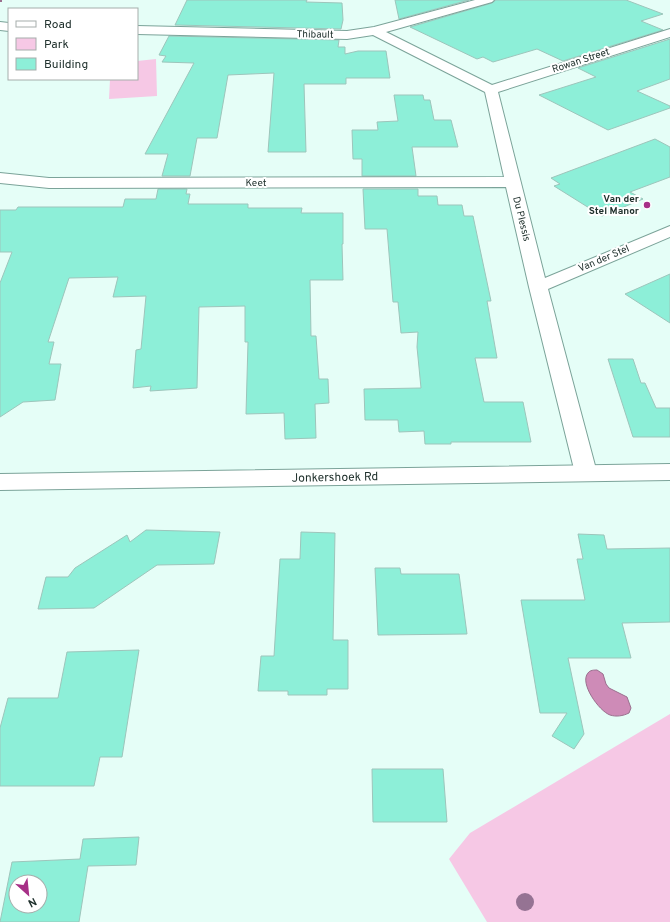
<svg xmlns="http://www.w3.org/2000/svg" width="670" height="922" viewBox="0 0 670 922" font-family="Overpass,sans-serif">
<rect width="100%" height="100%" fill="#e5fef7"/>
<g fill="#f6c8e5">
<path d="M 156,59 L 157,96 L 109,99 L 110,79 L 137,79 L 137,61 Z"/>
<path d="M 670,714 L 670,922 L 487,922 L 449,859 L 470,833 Z"/>
</g>
<path fill="#ce8bb7" stroke="#9a708e" d="M 597,670 L 603,674 L 606,684 L 609,688 L 627,697 L 631,708 L 629,713 C 623,716 616,717 610,715 C 599,711 579,683 588,673 C 590,670 594,670 597,670 Z"/>
<g fill="none" stroke-linecap="round" stroke-linejoin="round">
<rect fill="#9a708e" fill-rule="evenodd" x="0" y="0" width="2" height="2"/>
</g>
<g fill="#8defd8" stroke="#9dc5bb" fill-rule="evenodd">
<path d="M 187,0 L 307,0 L 306,2 L 342,3 L 343,20 L 341,29 L 175,25 Z"/>
<path d="M 395,0 L 469,0 L 399,19 Z"/>
<path d="M 496,0 L 626,0 L 663,14 L 641,21 L 663,30 L 563,61 L 537,49 L 493,62 L 483,57 L 477,59 L 410,27 L 492,3 Z"/>
<path d="M 169,36 L 339,40 L 338,47 L 345,47 L 345,54 L 358,51 L 386,51 L 390,78 L 346,78 L 346,84 L 304,84 L 306,152 L 268,152 L 274,73 L 228,75 L 217,138 L 197,138 L 190,176 L 162,176 L 168,154 L 145,154 L 194,63 L 162,62 L 166,56 L 159,55 Z"/>
<path d="M 670,39 L 670,79 L 637,91 L 670,106 L 670,108 L 608,130 L 539,95 L 596,77 L 578,68 Z"/>
<path d="M 394,95 L 423,95 L 424,100 L 430,100 L 434,120 L 451,120 L 458,147 L 412,147 L 416,176 L 362,176 L 362,159 L 353,159 L 352,130 L 378,130 L 377,122 L 398,121 Z"/>
<path d="M 655,139 L 670,147 L 670,177 L 630,192 L 643,199 L 602,216 L 554,186 L 560,184 L 551,178 Z"/>
<path d="M 158,189 L 187,189 L 186,194 L 190,194 L 188,204 L 248,204 L 248,208 L 302,208 L 301,213 L 343,213 L 343,244 L 342,244 L 343,280 L 310,280 L 311,336 L 316,336 L 319,379 L 328,379 L 329,403 L 315,404 L 316,438 L 285,439 L 284,413 L 246,414 L 248,342 L 245,342 L 245,306 L 199,307 L 197,388 L 150,391 L 151,386 L 133,388 L 136,350 L 141,349 L 146,296 L 113,297 L 118,277 L 69,278 L 48,342 L 54,342 L 49,364 L 61,364 L 55,400 L 23,402 L 0,417 L 0,283 L 12,252 L 0,252 L 0,210 L 16,210 L 18,207 L 123,207 L 125,199 L 156,199 Z"/>
<path d="M 363,189 L 418,189 L 418,196 L 437,196 L 438,205 L 462,205 L 464,216 L 473,216 L 491,301 L 487,301 L 497,358 L 475,358 L 484,402 L 523,402 L 531,442 L 451,442 L 451,444 L 425,444 L 424,431 L 399,432 L 398,420 L 365,420 L 364,389 L 421,388 L 417,347 L 418,332 L 401,333 L 398,302 L 393,302 L 387,229 L 365,229 Z"/>
<path d="M 670,274 L 670,323 L 625,294 Z"/>
<path d="M 608,359 L 633,359 L 641,383 L 645,383 L 656,408 L 670,408 L 670,437 L 633,437 Z"/>
<path d="M 146,530 L 220,532 L 214,564 L 157,565 L 94,608 L 38,609 L 46,577 L 68,577 L 75,568 L 127,535 L 130,542 Z"/>
<path d="M 301,532 L 335,533 L 333,640 L 348,640 L 348,689 L 327,689 L 327,695 L 288,695 L 288,691 L 258,691 L 261,656 L 274,656 L 280,559 L 300,559 Z"/>
<path d="M 578,534 L 604,535 L 607,549 L 670,548 L 670,622 L 622,623 L 631,658 L 568,658 L 584,734 L 574,749 L 552,736 L 567,713 L 540,713 L 521,600 L 585,600 L 577,559 L 583,559 Z"/>
<path d="M 375,568 L 400,568 L 401,574 L 459,574 L 467,634 L 378,635 Z"/>
<path d="M 139,650 L 122,757 L 100,757 L 94,786 L 0,786 L 0,728 L 8,698 L 58,698 L 67,652 Z"/>
<path d="M 372,769 L 443,769 L 447,822 L 373,822 Z"/>
<path d="M 139,837 L 136,865 L 88,866 L 79,922 L 0,922 L 12,862 L 80,859 L 83,839 ZM 16,882 L 40,882 L 40,906 L 16,906 Z"/>
</g>
<g fill="none" stroke-linecap="round" stroke-linejoin="round">
<defs>
<g id="minor">
<path d="M 475,0 L 494,0 L 492,2 L 386,32 L 492,85 L 670,29 L 670,37 L 498,92 L 545,278 L 670,226 L 670,237 L 548,289 L 597,473 L 594,479 L 586,481 L 578,479 L 575,473 L 529,287 L 506,187 L 49,188 L 0,183 L 0,173 L 49,178 L 504,177 L 485,92 L 373,35 L 347,39 L 137,34 L 137,26 L 347,31 L 374,27 Z"/>
<path d="M 0,22 L 9,23 L 9,31 L 0,30 Z"/>
</g>
<path id="tertiary" d="M 670,464 L 670,480 L 0,490 L 0,474 Z"/>
</defs>
<use href="#minor" stroke="#7ba399" stroke-width="2"/>
<use href="#tertiary" stroke="#7ba399" stroke-width="2"/>
<use href="#minor" fill="#fff" fill-rule="evenodd"/>
<use href="#tertiary" fill="#fff" fill-rule="evenodd"/>
</g>
<circle fill="#957393" cx="525" cy="902" r="9"/>
<circle fill="#a73087" stroke="#fff" stroke-width="1.5" cx="647" cy="205" r="4"/>
<g text-anchor="middle" dominant-baseline="central" stroke-width="4" stroke-linejoin="round" paint-order="stroke">
<g font-size="10" fill="#20312d" stroke="#fff">
<text transform="translate(315 35) rotate(1)">Thibault</text>
<text transform="translate(581 61) rotate(-18)">Rowan Street</text>
<text x="256" y="183">Keet</text>
<text transform="translate(521 219) rotate(76)">Du Plessis</text>
<text transform="translate(604 259) rotate(-23)">Van der Stel</text>
</g>
<g font-size="10" font-weight="bold" fill="#20312d" stroke="#fff" text-anchor="end">
<text x="639" y="199">Van der<tspan x="639" dy="12">Stel Manor</tspan></text>
</g>
<g font-size="12" fill="#20312d" stroke="#fff">
<text transform="translate(335 478) rotate(-1)">Jonkershoek Rd</text>
</g>
</g>
<rect x="8" y="8" width="130" height="72" fill="#ffffff" stroke="#a6adab"/>
<rect x="16" y="21" width="20" height="6" fill="#ffffff" stroke="#a6adab"/>
<text x="44" y="28" font-size="12" fill="#20312d">Road</text>
<rect x="16" y="38" width="20" height="12" fill="#f6c8e5" stroke="#a6adab"/>
<text x="44" y="48" font-size="12" fill="#20312d">Park</text>
<rect x="16" y="58" width="20" height="12" fill="#8defd8" stroke="#a6adab"/>
<text x="44" y="68" font-size="12" fill="#20312d">Building</text>
<g transform="translate(28 894) rotate(153)"><circle r="19" fill="#ffffff" stroke="#a6adab"/>
<path d="M0-3L7 15L0 10L-7 15Z" fill="#a73087"/>
<text y="-6" font-size="11" font-weight="bold" text-anchor="middle" fill="#20312d">N</text>
</g>
</svg>
